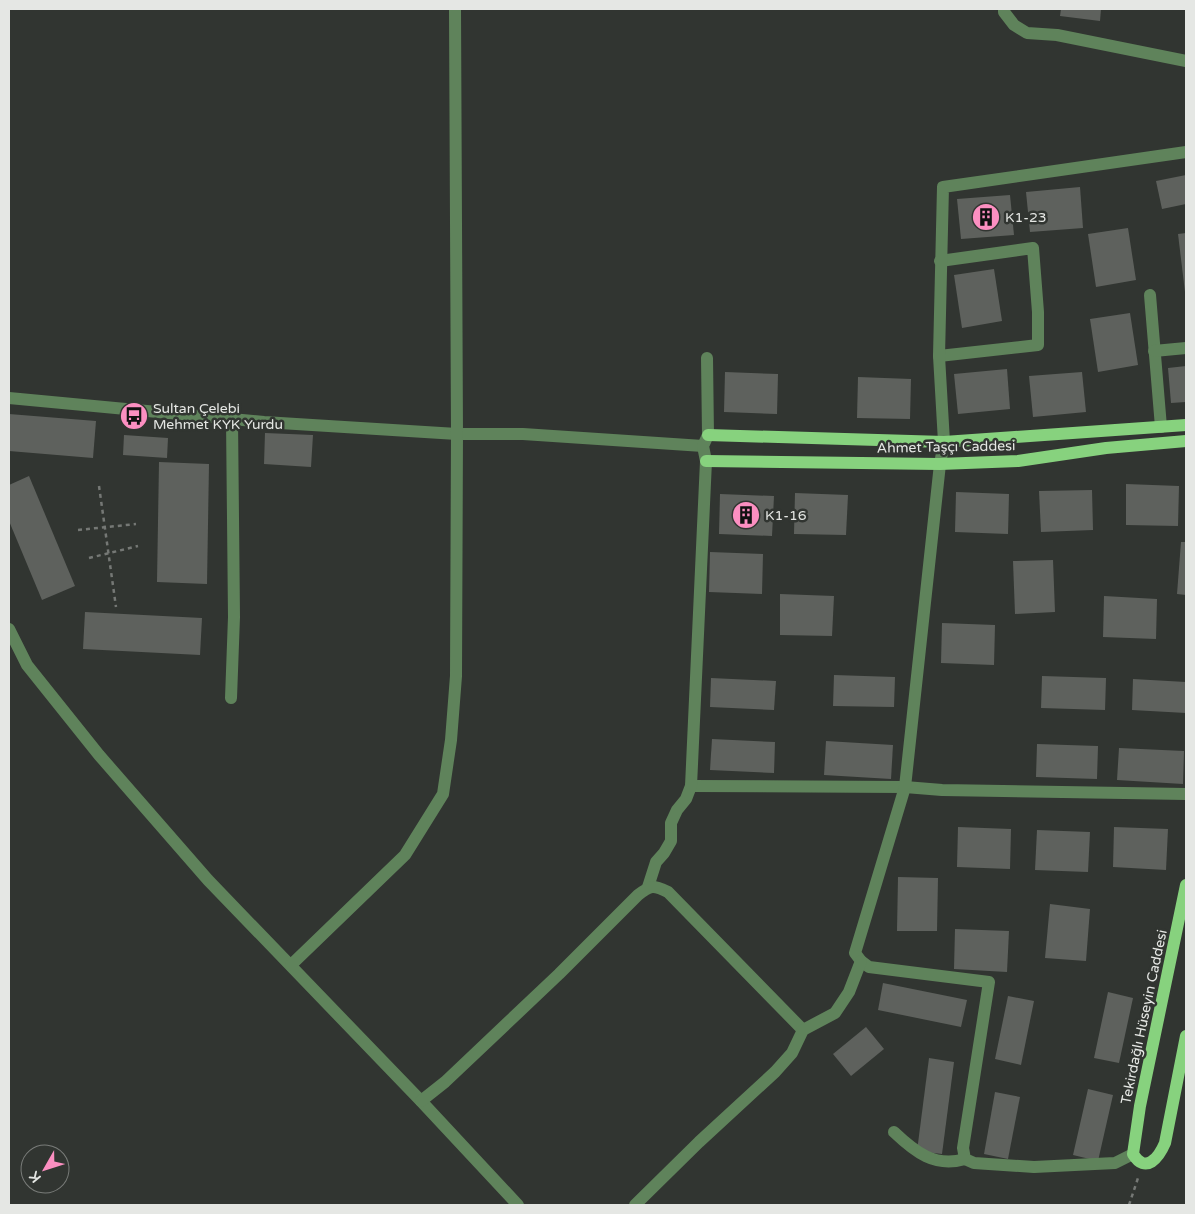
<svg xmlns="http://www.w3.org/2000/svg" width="1195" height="1214" viewBox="0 0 1195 1214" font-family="'Varela Round',sans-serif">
<rect width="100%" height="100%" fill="#313531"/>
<g fill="#5e615d">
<path d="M 1061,9 L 1101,9 L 1100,21 L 1060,16 Z"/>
<path d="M 1186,175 L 1186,204 L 1162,209 L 1156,181 Z"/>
<path d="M 1080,187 L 1083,228 L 1030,232 L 1026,192 Z"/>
<path d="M 1010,195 L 1014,235 L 961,239 L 957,199 Z"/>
<path d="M 1128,228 L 1136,280 L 1096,287 L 1088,234 Z"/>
<path d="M 1186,233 L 1186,292 L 1185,292 L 1178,234 Z"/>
<path d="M 994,269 L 1002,321 L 962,328 L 954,275 Z"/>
<path d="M 1130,313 L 1138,365 L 1098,372 L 1090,319 Z"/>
<path d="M 1186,366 L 1186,402 L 1171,403 L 1168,368 Z"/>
<path d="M 1007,369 L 1010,409 L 958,414 L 954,374 Z"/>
<path d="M 725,372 L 778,374 L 777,414 L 724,412 Z"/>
<path d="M 1082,372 L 1086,412 L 1033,417 L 1029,376 Z"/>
<path d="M 858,377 L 911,379 L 910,419 L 857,418 Z"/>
<path d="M 9,414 L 96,421 L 93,458 L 9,451 Z"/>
<path d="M 265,433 L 313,435 L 311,467 L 264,464 Z"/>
<path d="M 124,435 L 168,438 L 167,458 L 123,455 Z"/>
<path d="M 159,462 L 209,464 L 207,584 L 157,582 Z"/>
<path d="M 29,476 L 75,586 L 42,600 L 9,521 L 9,485 Z"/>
<path d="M 1126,484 L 1179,486 L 1178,526 L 1126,525 Z"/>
<path d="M 1092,490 L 1093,530 L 1041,532 L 1039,491 Z"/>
<path d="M 956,492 L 1009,494 L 1008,534 L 955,532 Z"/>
<path d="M 795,493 L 848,495 L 846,535 L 794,534 Z"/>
<path d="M 720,494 L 774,496 L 772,536 L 719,534 Z"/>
<path d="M 1181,542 L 1186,542 L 1186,595 L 1177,594 Z"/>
<path d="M 710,552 L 763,554 L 762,594 L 709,592 Z"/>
<path d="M 1053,560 L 1055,612 L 1015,614 L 1013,561 Z"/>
<path d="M 780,594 L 834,596 L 832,636 L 780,635 Z"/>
<path d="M 1104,596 L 1157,599 L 1156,639 L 1103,637 Z"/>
<path d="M 85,612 L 202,618 L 200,655 L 83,649 Z"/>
<path d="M 942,623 L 995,625 L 994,665 L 941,663 Z"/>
<path d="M 834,675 L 895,677 L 894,707 L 833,706 Z"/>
<path d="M 1042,676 L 1106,678 L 1105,710 L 1041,708 Z"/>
<path d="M 711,678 L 776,681 L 774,710 L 710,707 Z"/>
<path d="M 1133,679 L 1186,682 L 1186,713 L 1132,710 Z"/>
<path d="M 712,739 L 775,742 L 774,773 L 710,770 Z"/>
<path d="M 826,741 L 893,745 L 891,779 L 824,775 Z"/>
<path d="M 1037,744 L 1098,746 L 1097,779 L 1036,777 Z"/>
<path d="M 1119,748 L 1184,751 L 1183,784 L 1117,780 Z"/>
<path d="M 958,827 L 1011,829 L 1010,869 L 957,867 Z"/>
<path d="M 1114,827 L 1168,829 L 1166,870 L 1113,867 Z"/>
<path d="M 1037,830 L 1090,832 L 1088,872 L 1035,870 Z"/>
<path d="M 898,877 L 938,878 L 937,931 L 897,931 Z"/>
<path d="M 1050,904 L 1090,909 L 1086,961 L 1045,958 Z"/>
<path d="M 955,929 L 1009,931 L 1007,972 L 954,969 Z"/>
<path d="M 883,983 L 967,1000 L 961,1027 L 878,1010 Z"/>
<path d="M 1108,992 L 1133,998 L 1119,1063 L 1094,1058 Z"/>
<path d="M 1008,996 L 1034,1001 L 1021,1065 L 995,1059 Z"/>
<path d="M 866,1027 L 884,1049 L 851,1076 L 833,1054 Z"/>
<path d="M 929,1058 L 954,1062 L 942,1154 L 917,1151 Z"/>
<path d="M 1088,1089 L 1113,1095 L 1098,1161 L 1073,1155 Z"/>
<path d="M 995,1092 L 1020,1097 L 1008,1159 L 984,1154 Z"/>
</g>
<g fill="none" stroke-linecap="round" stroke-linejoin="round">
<g stroke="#757875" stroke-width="2.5" stroke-dasharray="4 4" stroke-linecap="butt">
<path d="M 99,486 L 116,607"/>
<path d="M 78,530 L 136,524"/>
<path d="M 89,558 L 138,546"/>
<path d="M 1129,1205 L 1139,1175"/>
</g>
<g stroke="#5f835b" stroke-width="12">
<path d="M 1004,9 L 1004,12 L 1014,25 L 1027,33 L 1057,35 L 1186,61"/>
<path d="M 1150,295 L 1161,427"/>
<path d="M 1154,351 L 1186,348"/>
<path d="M 939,356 L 1038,345 L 1038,312 L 1033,248 L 940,261"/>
<path d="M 9,398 L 264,422 L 457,434 L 523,434 L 703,446"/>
<path d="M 9,629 L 27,665 L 99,755 L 208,880 L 421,1101 L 518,1205"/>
<path d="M 231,698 L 234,617 L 232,419"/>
<path d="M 691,786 L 905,787 L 942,790 L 1186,794"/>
<path d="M 648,887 L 656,862 L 664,853 L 671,841 L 671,823 L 677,810 L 686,799 L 691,786 L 706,461 L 703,446 L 708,435 L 707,358"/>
<path d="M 291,965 L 405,855 L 443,794 L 451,740 L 456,676 L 457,434 L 455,9"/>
<path d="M 421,1101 L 445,1082 L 559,974 L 638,895 C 651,885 653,885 668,892 L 803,1030"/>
<path d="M 894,1132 C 915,1152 935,1168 965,1159"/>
<path d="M 1133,1154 L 1115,1163 L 1034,1167 L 974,1163 L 965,1159 L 963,1148 L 989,982 L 869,967 L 861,961 L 855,953 L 905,787 L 940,464 L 944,442 L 939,356 L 943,187 L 1186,152"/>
<path d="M 635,1205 L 699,1142 L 775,1072 L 792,1053 L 803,1030 L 835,1013 L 849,992 L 861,961"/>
</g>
<g stroke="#87d27e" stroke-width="12">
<path d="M 708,435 L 944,442 L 1186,425"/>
<path d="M 706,461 L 940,464 L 1018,461 L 1106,448 L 1186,441"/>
<path d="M 1186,885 L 1140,1106 L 1133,1154 C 1146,1175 1159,1157 1165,1143 L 1186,1036"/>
</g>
</g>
<defs>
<symbol id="building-disc" viewBox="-11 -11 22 22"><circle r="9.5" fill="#fc8fc1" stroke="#313531"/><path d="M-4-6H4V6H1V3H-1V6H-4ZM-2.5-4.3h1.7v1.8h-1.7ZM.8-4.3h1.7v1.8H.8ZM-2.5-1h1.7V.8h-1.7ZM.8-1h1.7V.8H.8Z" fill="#111"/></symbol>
<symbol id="bus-disc" viewBox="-11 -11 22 22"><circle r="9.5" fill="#fc8fc1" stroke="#313531"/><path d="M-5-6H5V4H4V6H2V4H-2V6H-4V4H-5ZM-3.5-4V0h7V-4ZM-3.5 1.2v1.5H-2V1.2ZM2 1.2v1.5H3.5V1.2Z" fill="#111"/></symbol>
</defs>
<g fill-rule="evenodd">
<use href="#building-disc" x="970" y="201" width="32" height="32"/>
<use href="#bus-disc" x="118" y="400" width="32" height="32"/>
<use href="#building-disc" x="730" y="499" width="32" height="32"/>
</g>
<g text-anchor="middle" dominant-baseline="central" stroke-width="5" stroke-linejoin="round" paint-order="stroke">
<g font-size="14" fill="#e5e7e4" stroke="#313531" text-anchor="start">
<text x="1005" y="217">K1-23</text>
<text x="153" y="408">Sultan Çelebi<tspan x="153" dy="16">Mehmet KYK Yurdu</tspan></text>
<text x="765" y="515">K1-16</text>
</g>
<g font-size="14" fill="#e5e7e4" stroke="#313531">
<text transform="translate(946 447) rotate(-1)">Ahmet Taşçı Caddesi</text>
<text transform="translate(1144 1017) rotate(-78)">Tekirdağlı Hüseyin Caddesi</text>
</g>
</g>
<rect width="1195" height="1214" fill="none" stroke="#e5e7e4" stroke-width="20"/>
<g transform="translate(45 1169) rotate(231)"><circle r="24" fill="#313531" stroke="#797c79"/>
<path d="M0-4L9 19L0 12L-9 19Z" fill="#fc8fc1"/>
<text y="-8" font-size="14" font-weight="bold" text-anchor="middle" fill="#e5e7e4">K</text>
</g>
</svg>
